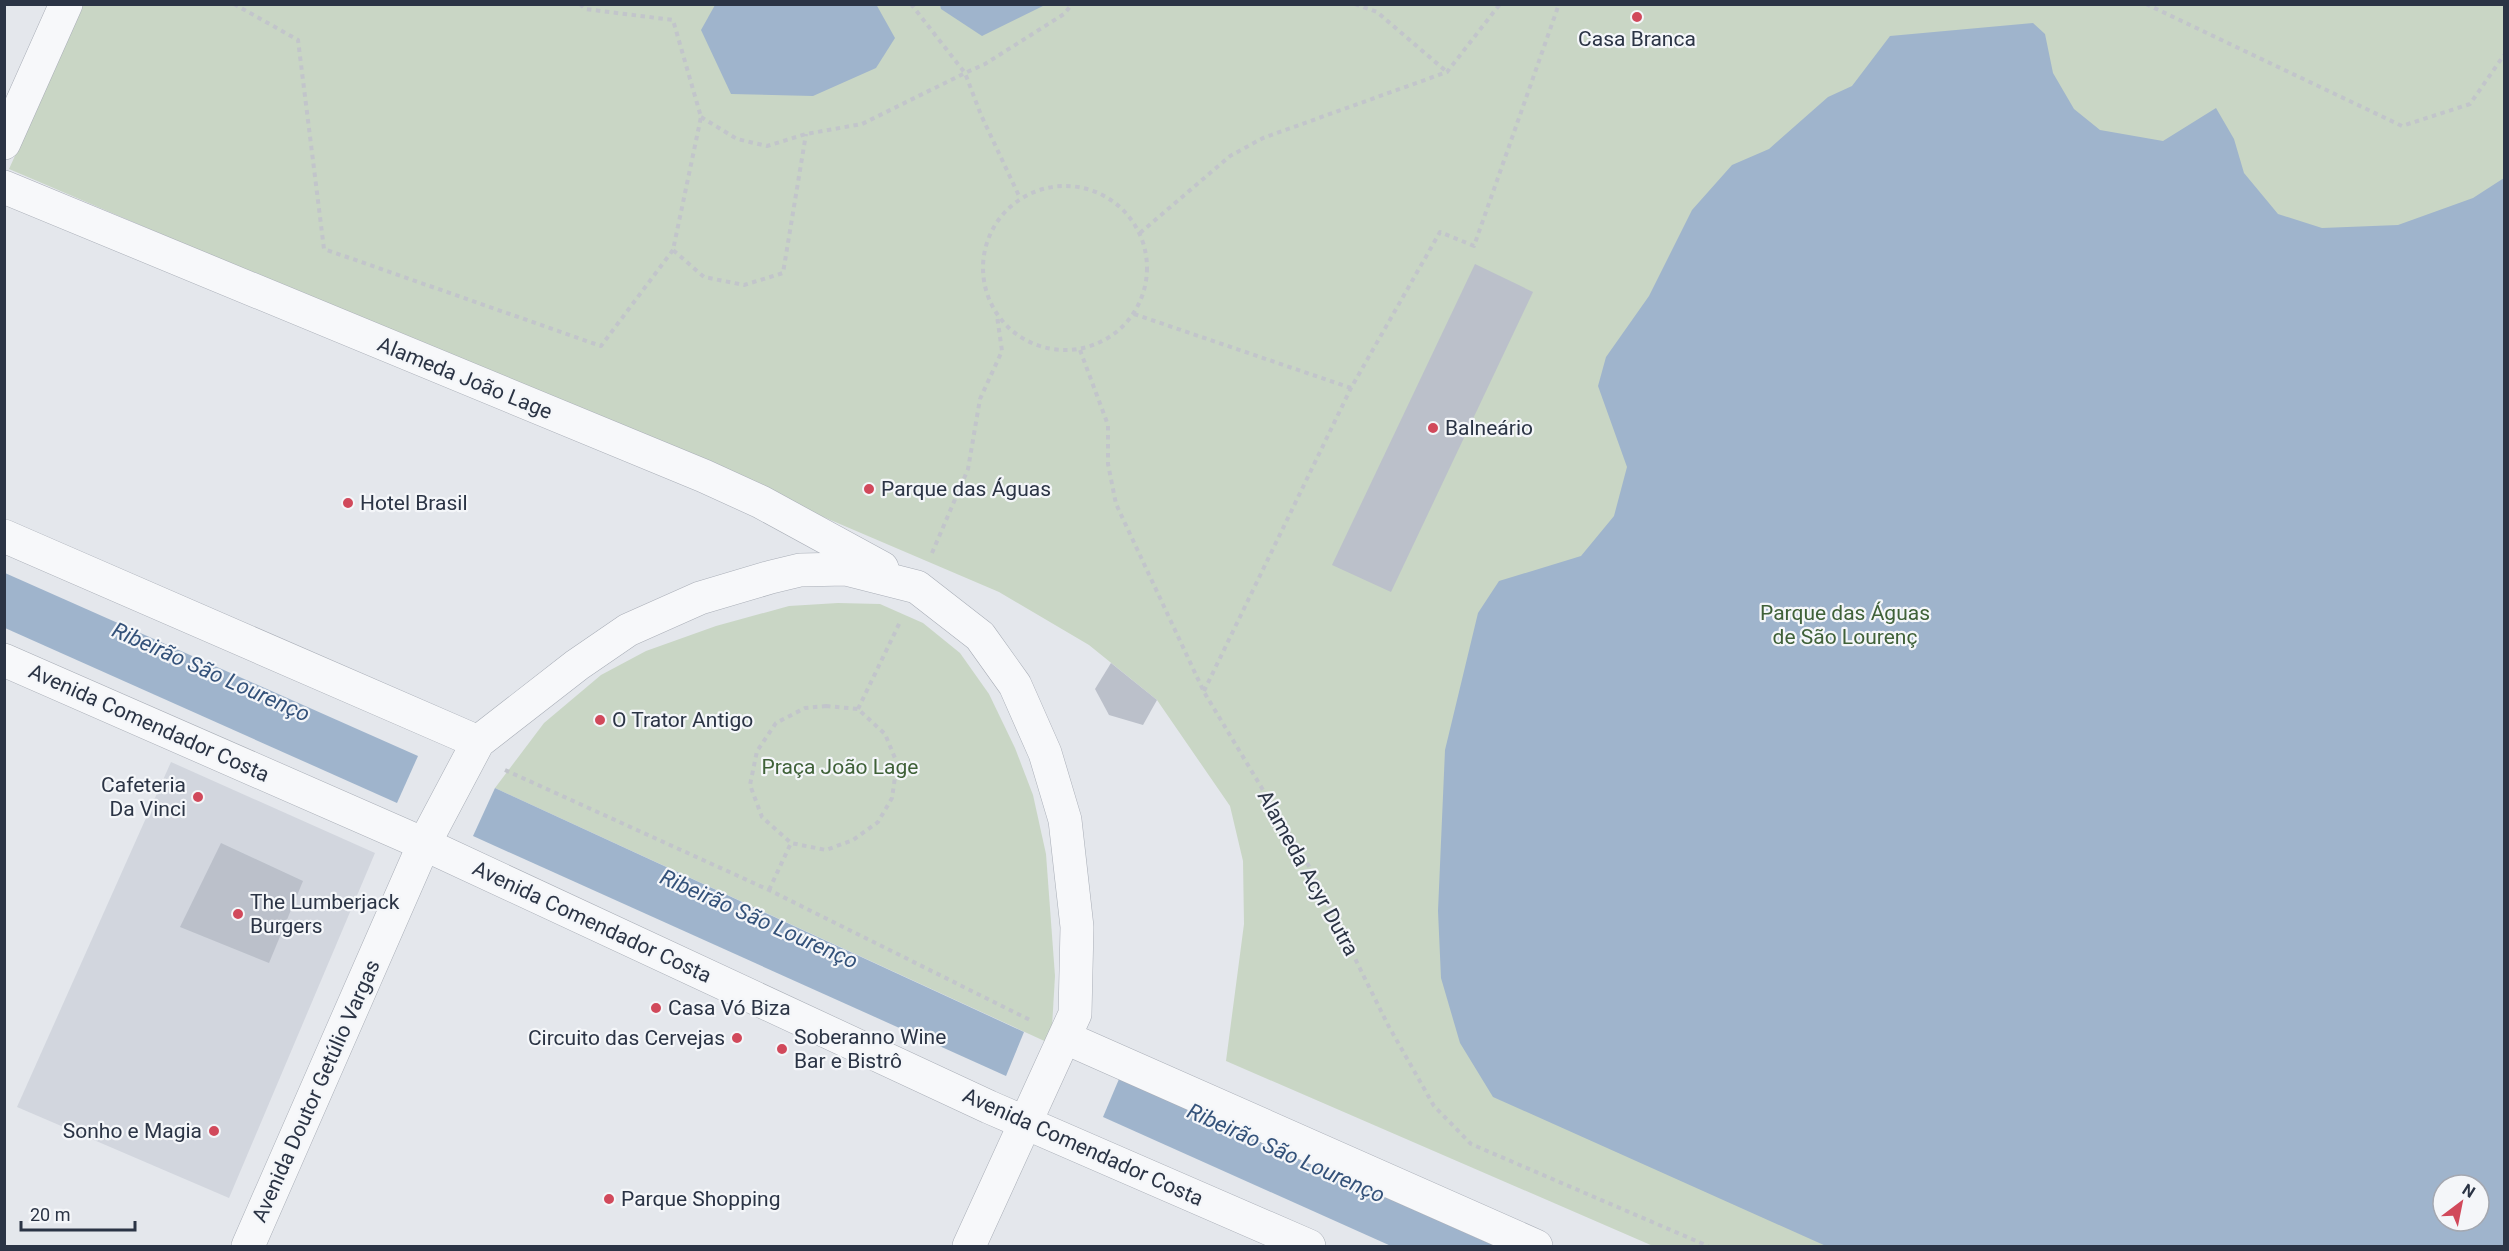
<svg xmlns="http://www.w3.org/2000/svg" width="2509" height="1251" viewBox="0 0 2509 1251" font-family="Roboto,sans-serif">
<rect width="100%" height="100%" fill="#e4e7ec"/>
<path fill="#d2d6de" d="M 171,762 L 375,853 L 229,1198 L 17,1107 Z"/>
<g fill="#c9d6c5" fill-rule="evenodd">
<path d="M 83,5 L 2504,5 L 2504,1246 L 1653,1246 L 1226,1061 L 1244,924 L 1243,861 L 1230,806 L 1157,700 L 1089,645 L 999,592 L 9,169 ZM 2443,1185 L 2479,1185 L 2479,1221 L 2443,1221 Z"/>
<path d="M 838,603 L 880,604 L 923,623 L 960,653 L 989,694 L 1015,748 L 1033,795 L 1046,854 L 1055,976 L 1051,1044 L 495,788 L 544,723 L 601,675 L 646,651 L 716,626 L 789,606 Z"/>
</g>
<g fill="#9fb4cc" fill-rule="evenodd">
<path d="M 876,4 L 895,38 L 876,68 L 813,96 L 731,94 L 701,30 L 715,5 Z"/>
<path d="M 940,5 L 940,4 L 1045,5 L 982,36 L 941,9 Z"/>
<path d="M 2033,23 L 2045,34 L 2053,73 L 2074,109 L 2100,130 L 2163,141 L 2216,108 L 2234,139 L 2244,173 L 2278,214 L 2322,228 L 2398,225 L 2473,198 L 2504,178 L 2504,1246 L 1826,1246 L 1493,1097 L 1460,1043 L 1441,978 L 1438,911 L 1445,750 L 1478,613 L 1499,581 L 1581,556 L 1614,516 L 1627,467 L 1598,386 L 1606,357 L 1649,296 L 1692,210 L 1732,165 L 1769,149 L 1828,97 L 1852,86 L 1890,36 ZM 2443,1185 L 2479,1185 L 2479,1221 L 2443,1221 Z"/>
<path d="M 5,573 L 418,756 L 397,803 L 5,628 Z"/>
<path d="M 495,788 L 1024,1032 L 1006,1076 L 473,836 Z"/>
<path d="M 1119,1079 L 1495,1246 L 1391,1246 L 1103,1117 Z"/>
</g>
<g fill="#bbc0ca">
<path d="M 1475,264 L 1533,292 L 1391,592 L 1332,565 Z"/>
<path d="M 1111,663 L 1157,700 L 1143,725 L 1109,715 L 1095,689 Z"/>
<path d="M 221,843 L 303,881 L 269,963 L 180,927 Z"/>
</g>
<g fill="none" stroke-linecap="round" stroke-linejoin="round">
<defs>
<g id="minor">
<path d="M 4,143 L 66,4"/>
<path d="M 4,187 L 704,476 L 761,502 L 882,568"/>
<path d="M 4,536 L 478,742"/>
<path d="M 4,660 L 424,844 L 989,1107 L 1309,1246"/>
<path d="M 1066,1038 L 1536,1246"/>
<path d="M 248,1246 L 424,844 L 478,742 L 577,665 L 628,630 L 700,598 L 771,577 L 800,570 L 846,569 L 917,587 L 980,636 L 1015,685 L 1045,753 L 1065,820 L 1077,927 L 1075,1014 L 969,1246"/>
</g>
</defs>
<use href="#minor" stroke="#a9aeb7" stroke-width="34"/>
<g stroke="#c2c5cb" stroke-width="4" stroke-dasharray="4.5 4.5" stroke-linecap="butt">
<path d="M 234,4 L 298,40 L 324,249 L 601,346 L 673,250"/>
<path d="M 580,4 L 585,9 L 673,20 L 701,117 L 673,250 L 704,277 L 744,285 L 783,273 L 806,134"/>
<path d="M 911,4 L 965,73 L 985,64 L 1064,14 L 1072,4"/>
<path d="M 1355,4 L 1377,12 L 1447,72"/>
<path d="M 2146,4 L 2402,126 L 2470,104 L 2504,55"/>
<path d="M 701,117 L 737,139 L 767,146 L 806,134 L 862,124 L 965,73 L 981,115 L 1020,198"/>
<circle cx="1065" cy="268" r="82"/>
<path d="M 1140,233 L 1230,156 L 1263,138 L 1447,72 L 1500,4"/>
<path d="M 1134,314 L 1351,388"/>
<path d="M 1080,350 L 1108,425 L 1108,464 L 1116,504 L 1204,692 L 1310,868 L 1388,1025 L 1434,1106 L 1471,1144 L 1708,1246"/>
<path d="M 932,553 L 968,469 L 980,399 L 1002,351 L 997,316"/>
<path d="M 1204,691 L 1351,388 L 1440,232 L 1474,246 L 1559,4"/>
<path d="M 826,706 L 858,709 L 885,734 L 897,763 L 892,798 L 878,822 L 853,840 L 826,850 L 791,843 L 762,817 L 750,785 L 757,751 L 776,723 L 805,708 Z"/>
<path d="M 858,709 L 901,620"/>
<path d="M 505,770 L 769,890 L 1032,1021"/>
<path d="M 769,890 L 791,843"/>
</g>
<use href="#minor" stroke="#f7f8fa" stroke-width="33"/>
</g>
<g fill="#d1495b" stroke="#f4f6f9" stroke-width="2">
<circle cx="1637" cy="17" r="6"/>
<circle cx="1433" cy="428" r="6"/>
<circle cx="869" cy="489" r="6"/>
<circle cx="348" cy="503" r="6"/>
<circle cx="600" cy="720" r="6"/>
<circle cx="198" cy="797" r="6"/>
<circle cx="238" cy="914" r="6"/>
<circle cx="656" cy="1008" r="6"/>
<circle cx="737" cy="1038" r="6"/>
<circle cx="782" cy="1049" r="6"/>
<circle cx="214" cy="1131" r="6"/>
<circle cx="609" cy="1199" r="6"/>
</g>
<g text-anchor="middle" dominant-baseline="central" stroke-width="4.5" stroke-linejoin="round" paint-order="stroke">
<g font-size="21" fill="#2b3445" stroke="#f4f6f9" text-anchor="start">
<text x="1637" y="39" text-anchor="middle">Casa Branca</text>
<text x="1445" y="428">Balneário</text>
<text x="881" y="489">Parque das Águas</text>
<text x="360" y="503">Hotel Brasil</text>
<text x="612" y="720">O Trator Antigo</text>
<text x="186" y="785" text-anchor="end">Cafeteria<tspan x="186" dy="24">Da Vinci</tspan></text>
<text x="250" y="902">The Lumberjack<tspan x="250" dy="24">Burgers</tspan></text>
<text x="668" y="1008">Casa Vó Biza</text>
<text x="794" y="1037">Soberanno Wine<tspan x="794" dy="24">Bar e Bistrô</tspan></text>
<text x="725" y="1038" text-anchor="end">Circuito das Cervejas</text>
<text x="202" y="1131" text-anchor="end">Sonho e Magia</text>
<text x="621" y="1199">Parque Shopping</text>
</g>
<g font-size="21" fill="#2b3445" stroke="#f4f6f9">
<text transform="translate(465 378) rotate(22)">Alameda João Lage</text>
<text transform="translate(149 723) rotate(24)">Avenida Comendador Costa</text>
<text transform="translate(1308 873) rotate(61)">Alameda Acyr Dutra</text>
<text transform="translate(592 922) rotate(25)">Avenida Comendador Costa</text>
<text transform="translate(316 1091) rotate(-66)">Avenida Doutor Getúlio Vargas</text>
<text transform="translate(1083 1147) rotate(24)">Avenida Comendador Costa</text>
</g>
<g font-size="21" fill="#3f6138" stroke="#f4f6f9">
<text x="1845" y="613">Parque das Águas<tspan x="1845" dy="24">de São Lourenç</tspan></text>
<text x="840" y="767">Praça João Lage</text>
</g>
<g font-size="22" font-style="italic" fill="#34527a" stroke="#f4f6f9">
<text transform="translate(211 672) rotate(24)">Ribeirão São Lourenço</text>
<text transform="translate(759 919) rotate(24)">Ribeirão São Lourenço</text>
<text transform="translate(1286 1153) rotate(24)">Ribeirão São Lourenço</text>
</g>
</g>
<rect width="2509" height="1251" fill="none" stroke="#2b3445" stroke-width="12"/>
<g transform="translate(2461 1203) rotate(32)"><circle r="28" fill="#f4f6f9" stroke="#a4a8b1" stroke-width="1.5"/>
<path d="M0-4.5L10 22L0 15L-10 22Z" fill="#d1495b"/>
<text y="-9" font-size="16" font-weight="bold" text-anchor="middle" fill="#2b3445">N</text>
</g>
<path d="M21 1221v9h114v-9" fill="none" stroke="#2b3445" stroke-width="3"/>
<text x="30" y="1221" font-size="18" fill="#2b3445" stroke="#f4f6f9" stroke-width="4.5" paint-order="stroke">20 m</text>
</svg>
